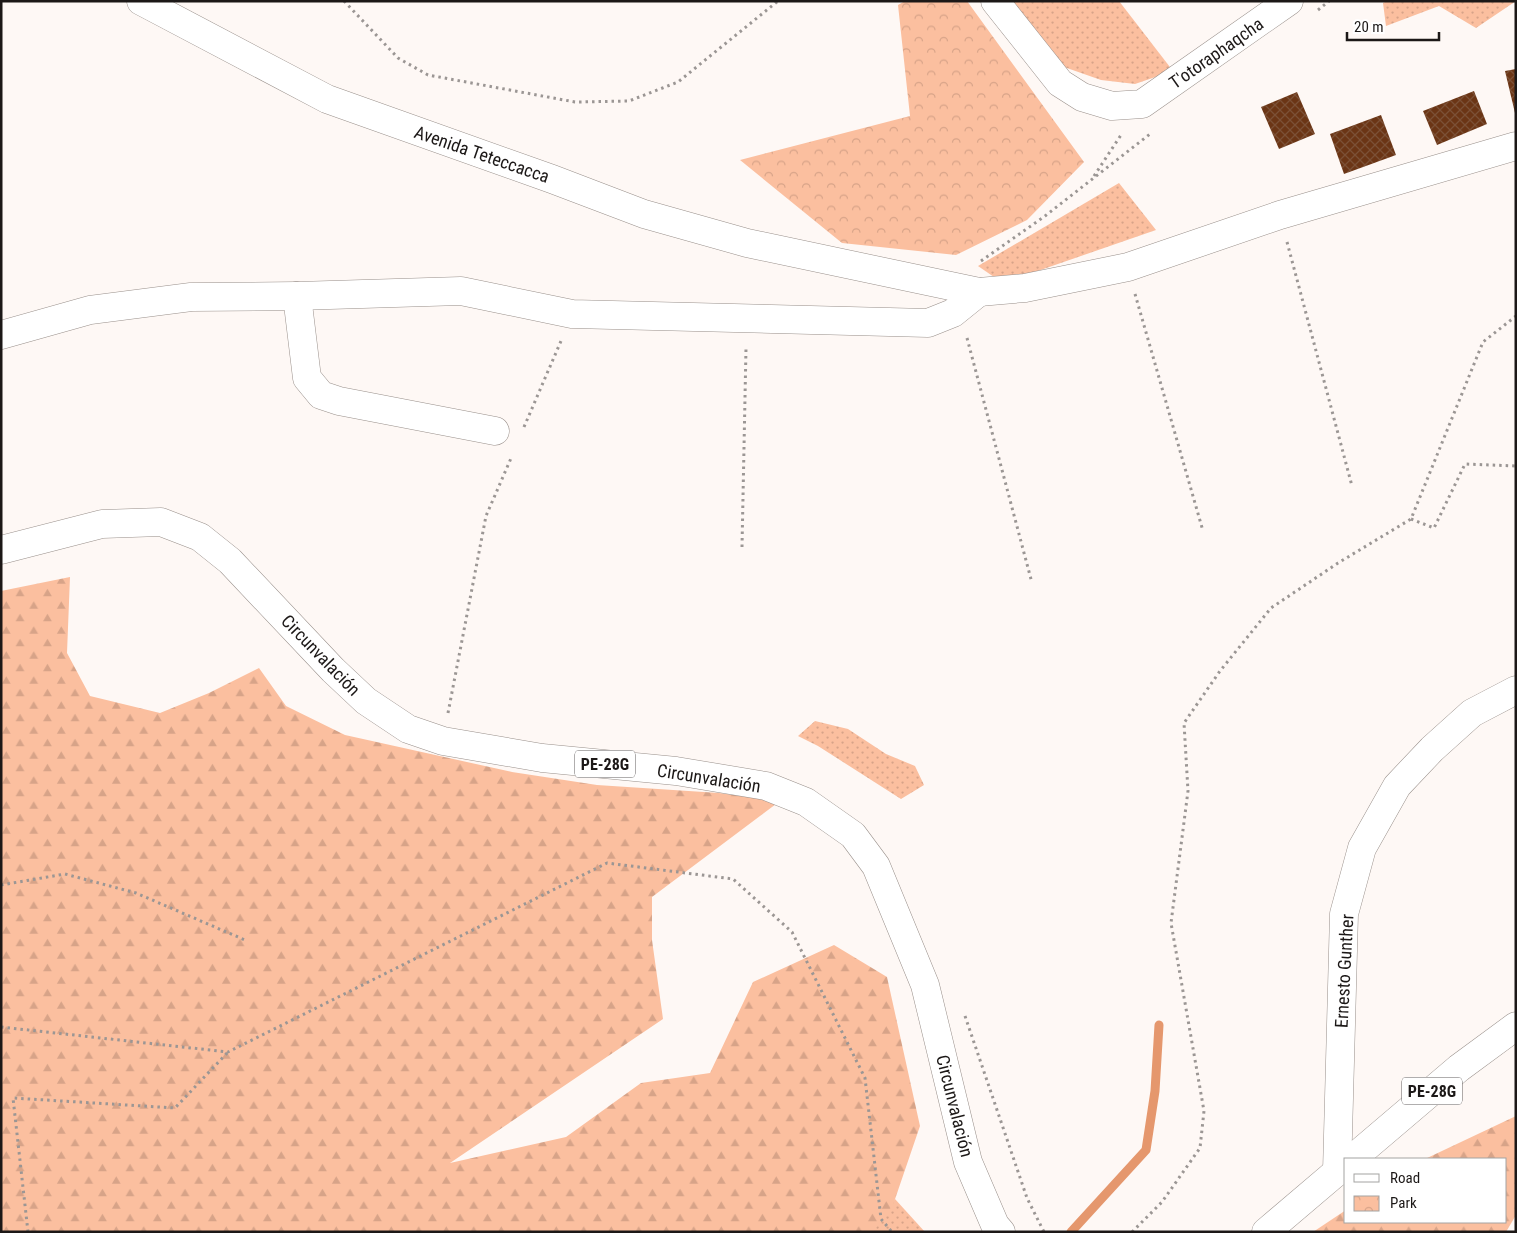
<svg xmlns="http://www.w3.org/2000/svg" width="1517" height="1233" viewBox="0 0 1517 1233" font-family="'Roboto Condensed',sans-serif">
<defs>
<pattern id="grass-dots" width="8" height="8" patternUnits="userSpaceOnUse" patternTransform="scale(1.25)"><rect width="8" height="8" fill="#fbbf9f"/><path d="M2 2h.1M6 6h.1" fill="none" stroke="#d7a388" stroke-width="1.8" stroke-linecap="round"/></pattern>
<pattern id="forest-firs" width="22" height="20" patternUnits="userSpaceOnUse" patternTransform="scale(1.25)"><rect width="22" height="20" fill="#fbbf9f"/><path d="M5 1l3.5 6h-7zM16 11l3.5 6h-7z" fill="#d7a388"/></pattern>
<pattern id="park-crowns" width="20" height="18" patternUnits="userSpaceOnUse" patternTransform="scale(1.25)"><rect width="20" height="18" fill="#fbbf9f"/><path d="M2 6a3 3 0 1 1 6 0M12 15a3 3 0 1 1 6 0" fill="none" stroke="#d7a388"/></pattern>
<pattern id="building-cross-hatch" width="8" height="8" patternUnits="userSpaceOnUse" patternTransform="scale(1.25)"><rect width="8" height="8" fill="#6b3515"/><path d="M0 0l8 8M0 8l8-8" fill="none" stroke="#7b5036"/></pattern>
</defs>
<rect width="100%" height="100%" fill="#fef8f5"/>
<g fill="url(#grass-dots)">
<path d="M 1013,1 L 1119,1 L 1173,71 L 1135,84 L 1101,80 L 1064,67 Z"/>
<path d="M 1387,1 L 1516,1 L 1476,28 L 1439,6 L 1386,26 L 1383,3 Z"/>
<path d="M 1119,183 L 1156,230 L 1029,274 L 994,277 L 978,266 Z"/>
<path d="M 815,721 L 848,729 L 886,754 L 915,766 L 924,785 L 901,799 L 818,746 L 798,736 Z"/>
<path d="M 895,1199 L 925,1232 L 872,1232 Z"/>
</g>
<g fill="url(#forest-firs)">
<path d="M 70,577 L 67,653 L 90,696 L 160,713 L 209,693 L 259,668 L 286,706 L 345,735 L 512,772 L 597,785 L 719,793 L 780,801 L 652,897 L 652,940 L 663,1019 L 450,1163 L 566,1137 L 641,1083 L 710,1073 L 753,982 L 834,945 L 887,977 L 920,1126 L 893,1205 L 873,1232 L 1,1232 L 1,591 Z"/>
<path d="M 1516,1116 L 1516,1215 L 1506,1232 L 1313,1232 L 1346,1210 L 1346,1222 L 1506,1222 L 1506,1159 L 1425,1159 Z"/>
</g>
<path fill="url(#park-crowns)" d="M 905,1 L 967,1 L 1084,162 L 1027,220 L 956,255 L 842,243 L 740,160 L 910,116 L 898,5 Z"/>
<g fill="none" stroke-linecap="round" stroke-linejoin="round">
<path stroke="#e5976d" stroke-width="9" d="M 1071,1232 L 1146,1150 L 1155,1091 L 1159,1025"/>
</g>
<g fill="url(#building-cross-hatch)">
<path d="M 1516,69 L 1516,113 L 1515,113 L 1505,71 Z"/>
<path d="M 1474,91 L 1487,124 L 1437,145 L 1423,111 Z"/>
<path d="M 1297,92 L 1315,134 L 1279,149 L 1261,107 Z"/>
<path d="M 1381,115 L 1396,155 L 1344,174 L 1330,134 Z"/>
</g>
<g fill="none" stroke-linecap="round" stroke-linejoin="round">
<defs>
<g id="minor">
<path d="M 141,1 L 327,99 L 552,179 L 644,214 L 747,243 L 979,292 L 1025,288 L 1128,267 L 1280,215 L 1516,146"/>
<path d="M 995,1 L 1060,83 L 1082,97 L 1112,106 L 1142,104 L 1289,1"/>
<path d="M 297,296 L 307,378 L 321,395 L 339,401 L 495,431"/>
<path d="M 1,335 L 90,310 L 191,297 L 297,296 L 461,291 L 572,314 L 928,323 L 953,313 L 979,292"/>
<path d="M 1337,1172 L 1344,914 L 1362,848 L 1397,786 L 1432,749 L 1472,713 L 1516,690"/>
</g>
<g id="highway">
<path d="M 1,550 L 102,524 L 161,522 L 200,537 L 230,561 L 333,670 L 366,701 L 408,729 L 443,741 L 542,758 L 676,771 L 766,786 L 806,802 L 853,835 L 876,866 L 925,985 L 968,1162 L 995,1225 L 1001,1232"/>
<path d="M 1352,1159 L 1459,1068 L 1516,1026"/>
<path d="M 1266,1232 L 1346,1164"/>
</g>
</defs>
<use href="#minor" stroke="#99908b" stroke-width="29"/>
<use href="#highway" stroke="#99908b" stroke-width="29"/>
<g stroke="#9b9694" stroke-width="3" stroke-dasharray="2.5 4" stroke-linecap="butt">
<path d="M 344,1 L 398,58 L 428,75 L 575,102 L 629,101 L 678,82 L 778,1"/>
<path d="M 1318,10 L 1329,1"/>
<path d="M 1094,176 L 1121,135"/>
<path d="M 1287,242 L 1352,486"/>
<path d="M 981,261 L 1045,216 L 1150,134"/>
<path d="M 1135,294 L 1203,531"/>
<path d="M 967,338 L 1032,583"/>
<path d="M 524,427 L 561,341"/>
<path d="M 1411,519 L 1434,528 L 1465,464 L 1516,466"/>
<path d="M 742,547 L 746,348"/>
<path d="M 448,713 L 486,516 L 512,456"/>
<path d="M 1,885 L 65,874 L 136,893 L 245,940"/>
<path d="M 965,1016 L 1027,1198 L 1044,1232"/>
<path d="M 1,1027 L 228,1052 L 607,863 L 733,879 L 792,932 L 865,1078 L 881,1219 L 892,1232"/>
<path d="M 28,1232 L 13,1098 L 175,1108 L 228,1052"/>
<path d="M 1132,1232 L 1162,1202 L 1200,1148 L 1204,1111 L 1171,923 L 1188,791 L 1184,723 L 1220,671 L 1271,608 L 1338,563 L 1411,519 L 1483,342 L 1516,316"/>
</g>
<use href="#minor" stroke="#fff" stroke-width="28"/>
<use href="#highway" stroke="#fff" stroke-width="28"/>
</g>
<g text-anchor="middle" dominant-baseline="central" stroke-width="5" stroke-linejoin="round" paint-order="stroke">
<g fill="#fff" stroke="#605d5d" stroke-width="1">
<rect x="575" y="750.5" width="60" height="27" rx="4"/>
<rect x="1402" y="1077.5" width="60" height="27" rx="4"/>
</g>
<g font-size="16" font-weight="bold" fill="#1c1817">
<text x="605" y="764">PE-28G</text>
<text x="1432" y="1091">PE-28G</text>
</g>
<g font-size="18" fill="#1c1817" stroke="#fff">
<text transform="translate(1216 53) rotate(-35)">T'otoraphaqcha</text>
<text transform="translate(482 154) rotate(19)">Avenida Teteccacca</text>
<text transform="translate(321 655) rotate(46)">Circunvalación</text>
<text transform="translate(709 778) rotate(9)">Circunvalación</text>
<text transform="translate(1344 971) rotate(-87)">Ernesto Gunther</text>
<text transform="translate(955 1106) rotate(76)">Circunvalación</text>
</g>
</g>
<rect width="1517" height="1233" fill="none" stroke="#1c1817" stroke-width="5"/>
<rect x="1344" y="1158" width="162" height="65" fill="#ffffff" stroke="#a4a3a2"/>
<rect x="1354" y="1174" width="25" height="8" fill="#ffffff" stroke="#a4a3a2"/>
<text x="1390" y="1183" font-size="15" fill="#1c1817">Road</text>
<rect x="1354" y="1196" width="25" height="15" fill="url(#park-crowns)" stroke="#a4a3a2"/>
<text x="1390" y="1208" font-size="15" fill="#1c1817">Park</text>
<path d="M1347 32v8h92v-8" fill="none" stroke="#1c1817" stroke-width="2.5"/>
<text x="1354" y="32" font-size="15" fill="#1c1817" stroke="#ffffff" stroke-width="4" paint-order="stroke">20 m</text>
</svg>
